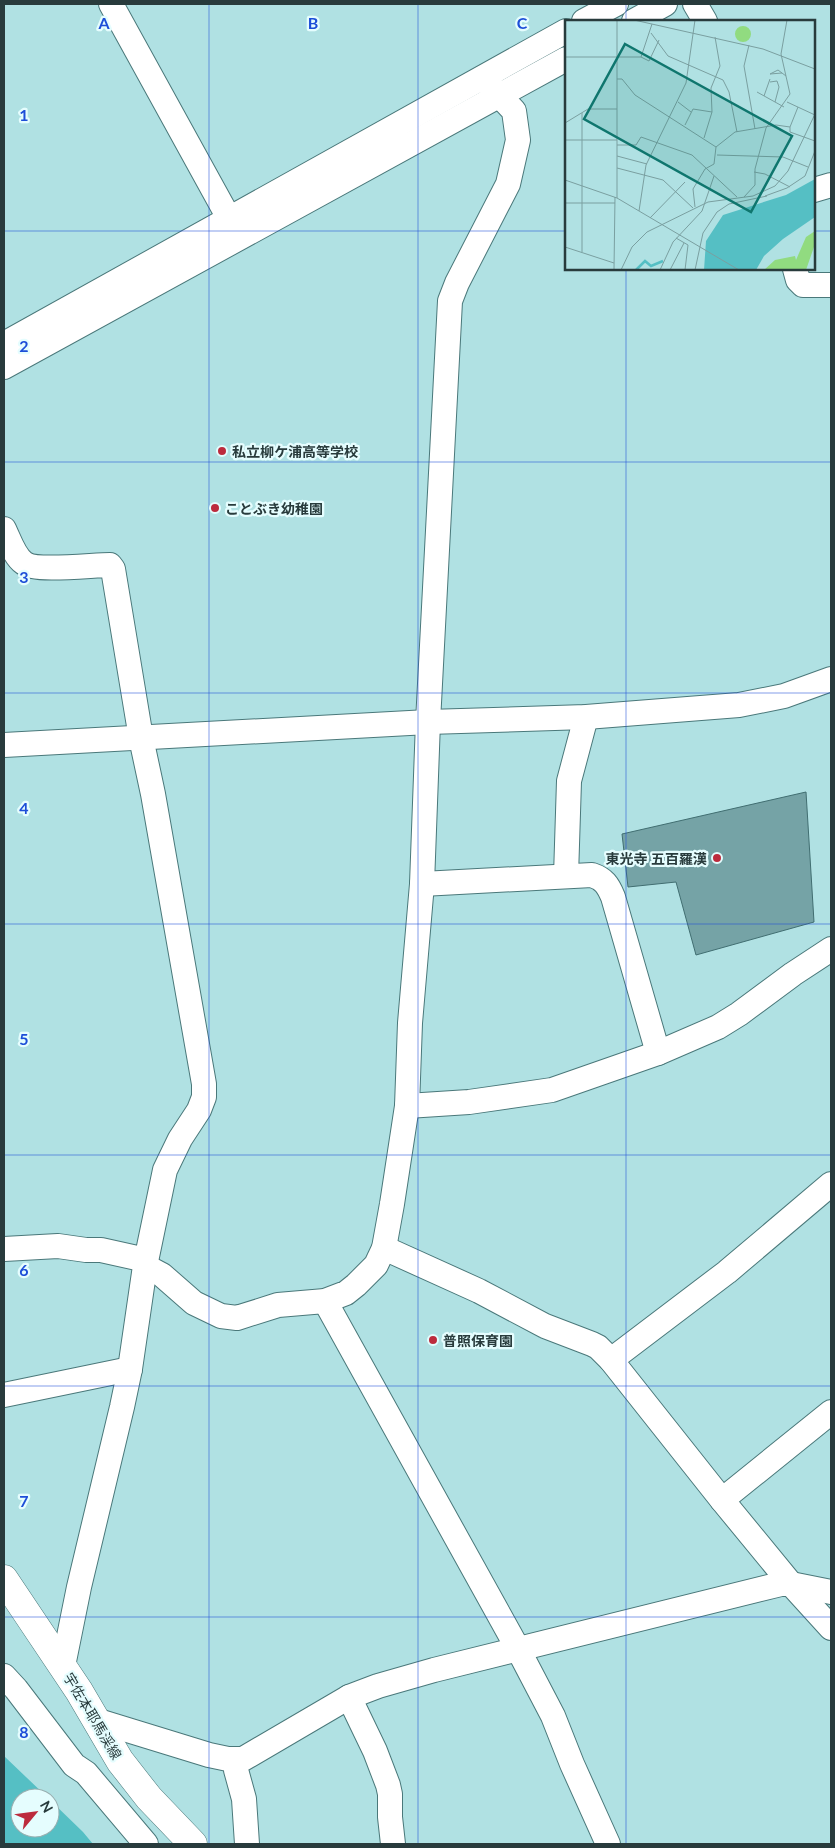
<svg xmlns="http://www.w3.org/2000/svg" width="835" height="1848" viewBox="0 0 835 1848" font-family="Lato,'Noto Sans JP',sans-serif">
<rect width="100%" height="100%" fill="#b0e1e3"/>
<path fill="#55bfc4" d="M 4,1756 L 48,1798 L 20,1798 L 20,1828 L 50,1828 L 50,1800 L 83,1832 L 93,1844 L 4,1844 Z"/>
<path fill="#75a3a6" stroke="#416e71" d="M 806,792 L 814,922 L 696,955 L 676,882 L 628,887 L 622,834 Z"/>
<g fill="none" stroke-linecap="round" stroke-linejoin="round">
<defs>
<g id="minor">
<path d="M 111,4 L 236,231"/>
<path d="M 695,4 L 705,21"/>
<path d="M 584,21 L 616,4"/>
<path d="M 634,21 L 665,4"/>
<path d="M 814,190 L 831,185"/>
<path d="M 795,269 L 798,280 L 803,285 L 831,285"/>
<path d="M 4,344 L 566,31"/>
<path d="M 4,367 L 566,59"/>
<path d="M 4,529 C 9,539 14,556 24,563 C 36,572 92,565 110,565 L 113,569 L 141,738 L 153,794 L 204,1084 L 204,1097 L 199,1110 L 180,1139 L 165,1170 L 145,1266 L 130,1369 L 122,1407 L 79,1587 L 63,1666"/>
<path d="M 4,745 L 428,722 L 586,717 L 739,705 L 784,696 L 831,679"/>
<path d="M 566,876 L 569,781 L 586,717"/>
<path d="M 422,884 L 592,875 C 604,879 608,885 613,897 L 658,1053"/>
<path d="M 407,1106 L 469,1102 L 552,1090 L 658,1053 L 718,1027 L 739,1014 L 793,974 L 831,949"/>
<path d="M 384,1248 L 479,1291 L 545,1326 L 592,1344 L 598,1347 L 611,1360 L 722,1500 L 791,1584 L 831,1628"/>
<path d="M 4,1249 L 58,1246 L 86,1250 L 101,1250 L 146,1260"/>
<path d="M 145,1266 L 162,1275 L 194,1303 L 221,1316 L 237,1318 L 278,1305 L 325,1301 L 346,1293 L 356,1285 L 376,1265 L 384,1248 L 392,1204 L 407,1106 L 410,1023 L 422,884 L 428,722 L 450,301 L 457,283 L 508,184 L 518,140 L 514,111 L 483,78"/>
<path d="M 325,1301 L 518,1649 L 553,1716 L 572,1764 L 608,1844"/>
<path d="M 611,1360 L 727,1272 L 831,1184"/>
<path d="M 4,1395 L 130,1369"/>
<path d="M 722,1500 L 831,1412"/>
<path d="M 4,1676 L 16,1689 L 74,1765 L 86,1773 L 146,1844"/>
<path d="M 349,1697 L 375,1751 L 388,1785 L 390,1794 L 390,1817 L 393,1844"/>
<path d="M 95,1720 L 209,1755 L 228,1759 L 243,1759 L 349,1697 L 378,1686 L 434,1670 L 781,1584 L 791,1584 L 831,1592"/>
<path d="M 236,1760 L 236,1770 L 244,1799 L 247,1844"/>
</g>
<path id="major" d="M 4,1579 L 79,1691 L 120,1761 L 149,1798 L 193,1844"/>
</defs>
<use href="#minor" stroke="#4a787a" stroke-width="26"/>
<use href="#major" stroke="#4a787a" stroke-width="29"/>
<use href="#minor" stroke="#fff" stroke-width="24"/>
<use href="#major" stroke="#fff" stroke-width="28"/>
</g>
<path fill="none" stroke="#1d4ed8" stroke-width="1" stroke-opacity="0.55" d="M 209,4 L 209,1844M 418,4 L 418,1844M 626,4 L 626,21M 4,231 L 566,231M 814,231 L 831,231M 626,269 L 626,1844M 4,462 L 831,462M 4,693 L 831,693M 4,924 L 831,924M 4,1155 L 831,1155M 4,1386 L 831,1386M 4,1617 L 831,1617"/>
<g fill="#bc2b3d" stroke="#e5fdfe" stroke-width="2">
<circle cx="222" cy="451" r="5"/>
<circle cx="215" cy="508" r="5"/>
<circle cx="717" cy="858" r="5"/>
<circle cx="433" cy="1340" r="5"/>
</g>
<g text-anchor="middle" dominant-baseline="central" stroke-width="4.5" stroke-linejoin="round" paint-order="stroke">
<g font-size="14" font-weight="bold" fill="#283b3c" stroke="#e5fdfe" text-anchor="start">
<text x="232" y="451">私立柳ケ浦高等学校</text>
<text x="225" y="508">ことぶき幼稚園</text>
<text x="707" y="858" text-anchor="end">東光寺 五百羅漢</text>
<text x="443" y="1340">普照保育園</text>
</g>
<g font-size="14" fill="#283b3c" stroke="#e5fdfe">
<text transform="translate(93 1716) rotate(59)">宇佐本耶馬渓線</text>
</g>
</g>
<g transform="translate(565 20)">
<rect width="250" height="250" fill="#b0e1e3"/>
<path d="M170 14a8 8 0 1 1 16 0a8 8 0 1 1-16 0ZM 250,211 L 250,224 L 241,250 L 199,250 L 210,240 L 230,236 L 231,240 L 241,217 Z" fill="#91db80"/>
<path d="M 250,159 L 250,197 L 218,219 L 199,236 L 191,250 L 139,250 L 141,221 L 158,195 L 221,175 Z" fill="#55bfc4"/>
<path fill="none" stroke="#55bfc4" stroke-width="2.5" d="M 71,250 L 80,241 L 86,246 L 98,241"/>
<path fill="none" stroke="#7a9fa0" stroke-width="1" d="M 69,0 L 198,29 L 250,49M 86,13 L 103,36 L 158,60 L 164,72 L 172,112M 184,25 L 179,46 L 190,109M 0,37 L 76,37 L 84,41 L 94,20M 76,37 L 87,4M 217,53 L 205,54 L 213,50 L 221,56M 52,59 L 57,59 L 70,75 L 151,127 L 149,144 L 140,149M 205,62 L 212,61 L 214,67 L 210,82M 192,72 L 219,87M 199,76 L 205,59M 113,82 L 126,92M 222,82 L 250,95M 17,93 L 17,232M 0,103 L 23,89 L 52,89M 120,105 L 128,89 L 147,92M 225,107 L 233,87M 139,118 L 147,92 L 146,68 L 155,46 L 150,17M 0,120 L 52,120M 52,125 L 71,125 L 76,117 L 127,135 L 172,177M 151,127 L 170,112 L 211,105 L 225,107 L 225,112 L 250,121M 152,135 L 218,137 L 243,147M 52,136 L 82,144M 52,148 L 98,160 L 128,188M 189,152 L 200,154 L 225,167M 0,160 L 52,178 L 174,250M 200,176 L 222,168 L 240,156 L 250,131M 179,177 L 190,165 L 190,149 L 201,108 L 225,74 L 216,34 L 222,0M 52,178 L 52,0M 0,183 L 50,183M 130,187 L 128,169 L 140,149M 74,191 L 81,145 L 121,63 L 130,0M 85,198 L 120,162M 111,218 L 123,225 L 120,250M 0,227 L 49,243M 49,250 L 50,177M 56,250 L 67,227 L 82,212 L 143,182 L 188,176 L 210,166 L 223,151 L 250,94M 95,250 L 108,222 L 137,191 L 149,156M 105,250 L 119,223M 130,250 L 138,213 L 152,192 L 164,184 L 202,176"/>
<path fill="#0f766e" fill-opacity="0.15" stroke="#0f766e" stroke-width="2.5" d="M 60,24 L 227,116 L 186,192 L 19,99 Z"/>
<rect width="250" height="250" fill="none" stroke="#283b3c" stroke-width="2.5"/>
</g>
<g font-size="16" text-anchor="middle" font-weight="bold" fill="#1d4ed8" stroke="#e5fdfe" stroke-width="4.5" stroke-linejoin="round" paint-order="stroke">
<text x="104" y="29">A</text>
<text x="313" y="29">B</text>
<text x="522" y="29">C</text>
<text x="24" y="121">1</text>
<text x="24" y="352">2</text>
<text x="24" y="583">3</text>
<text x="24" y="814">4</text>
<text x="24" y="1045">5</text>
<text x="24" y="1276">6</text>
<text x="24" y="1507">7</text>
<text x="24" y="1738">8</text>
</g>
<rect width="835" height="1848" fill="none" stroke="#283b3c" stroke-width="10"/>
<g transform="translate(35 1813) rotate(61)"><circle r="24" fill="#e5fdfe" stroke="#99afb0"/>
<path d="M0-4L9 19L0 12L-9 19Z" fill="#bc2b3d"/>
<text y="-8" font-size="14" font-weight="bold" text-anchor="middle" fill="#283b3c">N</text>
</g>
</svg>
